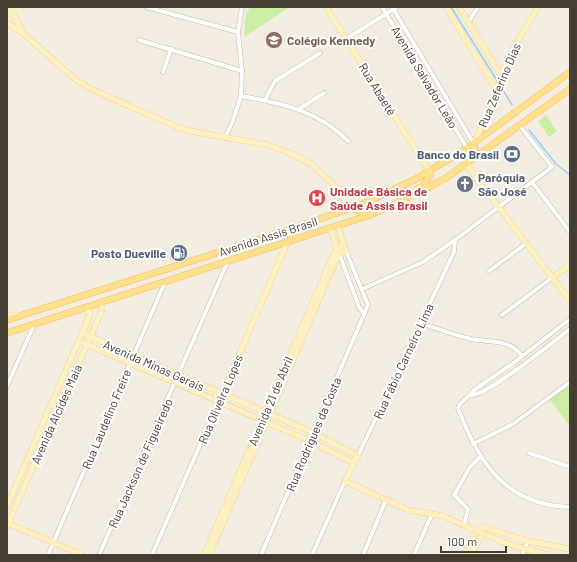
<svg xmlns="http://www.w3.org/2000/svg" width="577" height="562" viewBox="0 0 577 562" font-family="Barlow,sans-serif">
<rect width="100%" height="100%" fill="#f3ede1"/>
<g fill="#cceda4">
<path d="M 250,7 L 290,7 L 244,37 L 246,15 Z"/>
<path d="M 546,115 L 557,131 L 549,137 L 538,121 Z"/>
<path d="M 570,385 L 570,426 L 550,400 Z"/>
</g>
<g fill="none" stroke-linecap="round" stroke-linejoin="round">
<g stroke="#94d0f8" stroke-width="1.5">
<path d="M 451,7 L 498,82"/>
<path d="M 500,85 L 512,105"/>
<path d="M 529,130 L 556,164 L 570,175"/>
</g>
<defs>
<g id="street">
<path d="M 146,7 L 238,32"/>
<path d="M 382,7 L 467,148"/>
<path d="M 392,7 L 474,144"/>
<path d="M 468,23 L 478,7"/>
<path d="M 346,39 L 397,7"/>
<path d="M 139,40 L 242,71"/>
<path d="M 163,72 L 171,49"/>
<path d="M 241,96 C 281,103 319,111 348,141"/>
<path d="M 265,100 L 275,81 L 320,53"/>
<path d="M 299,109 L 324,93"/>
<path d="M 225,138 L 232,123 L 241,96 L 242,71 L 238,32 L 242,7"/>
<path d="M 532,182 L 570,232"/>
<path d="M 339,253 L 359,307 L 364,314"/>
<path d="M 489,271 L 527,243"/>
<path d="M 362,289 L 423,262 L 455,240 L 552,167 L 520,126"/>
<path d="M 502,315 L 553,277"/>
<path d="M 570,319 L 512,364 L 474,390 C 470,397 460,401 458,408 C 479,464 506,505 570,507"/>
<path d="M 421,323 C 438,329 454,335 471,339 C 490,343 509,338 522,356"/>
<path d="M 7,386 L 34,325"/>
<path d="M 471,395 C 486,397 554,341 570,329"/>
<path d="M 473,444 L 513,424 L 570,382"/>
<path d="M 529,453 L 570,467"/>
<path d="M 358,456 L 454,252 L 455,240"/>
<path d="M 464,525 L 468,509 L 454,495 L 470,467 L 480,457"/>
<path d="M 48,555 L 165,282"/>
<path d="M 99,555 L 228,261"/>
<path d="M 152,555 L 219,401"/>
<path d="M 261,555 L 368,305 L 346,251"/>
<path d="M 312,555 L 345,481"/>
<path d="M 363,555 L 386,500"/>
<path d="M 414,555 L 432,514"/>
<path d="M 522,555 L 528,541"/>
</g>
<g id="secondary">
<path d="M 9,7 L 23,32"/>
<path d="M 326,7 L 429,171"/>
<path d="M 446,7 L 496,89"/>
<path d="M 459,7 L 501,76"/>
<path d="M 7,15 L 21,7"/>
<path d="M 7,23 L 24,34 L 76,80 L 91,89 L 179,128 L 195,132 L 268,145 L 290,153 L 311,164 L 352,201 L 360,205"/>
<path d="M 474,144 L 487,115 L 509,56 L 538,7"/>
<path d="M 466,164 L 570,301"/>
<path d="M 338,192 L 351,208"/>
<path d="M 338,227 L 346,251 L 339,253"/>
<path d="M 330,229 L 339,251"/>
<path d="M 553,277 L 570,265"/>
<path d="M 7,315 L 20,315"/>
<path d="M 82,333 L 314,433 L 358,456 L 345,481 L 408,510 L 443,516 L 505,543 L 548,555"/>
<path d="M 79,341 L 310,441 L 354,463"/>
<path d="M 221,397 L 287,243"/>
<path d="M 7,506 L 90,315 L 87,308"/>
<path d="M 7,523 L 82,555"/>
<path d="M 7,526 L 102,310 L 102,302"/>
<path d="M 204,555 L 332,258 L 337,248 L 344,245"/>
<path d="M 209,555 L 339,253"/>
<path d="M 465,555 L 476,531 L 483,527 L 528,541 L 570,549"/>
<path d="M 471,555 L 482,534"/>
</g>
<g id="primary">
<path d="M 466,164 L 475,149 L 474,144"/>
<path d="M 417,189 L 423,186 L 430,175 L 429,171"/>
<path d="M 351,208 L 370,215"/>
<path d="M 287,243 L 301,226"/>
<path d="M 7,320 L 279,233 L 363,204 L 416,179 L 467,148 L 570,72"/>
<path d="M 7,333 L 370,215 L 408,198 L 446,178 L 570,89"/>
</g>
</defs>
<use href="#street" stroke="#c1b8a5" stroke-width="5"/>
<use href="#secondary" stroke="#dbc68c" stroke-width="6"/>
<use href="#primary" stroke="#f1bf51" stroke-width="7"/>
<use href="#street" stroke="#fff" stroke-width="4"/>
<use href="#secondary" stroke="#ffefbe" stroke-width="5.5"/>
<use href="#primary" stroke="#ffde8d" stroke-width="6"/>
</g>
<defs>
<symbol id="school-disc" viewBox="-11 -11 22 22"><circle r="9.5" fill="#8d6e63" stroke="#fff"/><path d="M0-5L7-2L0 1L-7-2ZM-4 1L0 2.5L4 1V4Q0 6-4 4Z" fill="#fff"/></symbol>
<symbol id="bank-disc" viewBox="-11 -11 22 22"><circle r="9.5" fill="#5c6f8a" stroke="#fff"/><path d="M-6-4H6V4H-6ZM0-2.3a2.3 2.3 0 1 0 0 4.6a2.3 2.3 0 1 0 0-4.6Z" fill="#fff"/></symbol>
<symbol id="church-disc" viewBox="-11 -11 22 22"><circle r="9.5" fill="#6b7280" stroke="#fff"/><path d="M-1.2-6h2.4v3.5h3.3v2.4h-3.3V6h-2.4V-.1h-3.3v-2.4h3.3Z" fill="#fff"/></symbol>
<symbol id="hospital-disc" viewBox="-11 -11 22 22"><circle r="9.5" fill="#e0444e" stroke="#fff"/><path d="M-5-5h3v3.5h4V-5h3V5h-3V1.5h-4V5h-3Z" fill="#fff"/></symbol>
<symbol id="fuel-disc" viewBox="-11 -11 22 22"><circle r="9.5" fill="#5c6f8a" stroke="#fff"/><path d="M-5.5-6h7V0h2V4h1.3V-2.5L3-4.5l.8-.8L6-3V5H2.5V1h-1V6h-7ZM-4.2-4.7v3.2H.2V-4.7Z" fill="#fff"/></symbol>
</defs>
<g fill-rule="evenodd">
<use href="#school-disc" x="264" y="30" width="20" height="20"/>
<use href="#bank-disc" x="502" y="144" width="20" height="20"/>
<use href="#church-disc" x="455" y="174" width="20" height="20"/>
<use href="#hospital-disc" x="307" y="188" width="20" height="20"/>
<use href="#fuel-disc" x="169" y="243" width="20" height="20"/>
</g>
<g text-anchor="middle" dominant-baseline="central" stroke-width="4" stroke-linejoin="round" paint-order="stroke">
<g font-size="12" font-weight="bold" fill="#785e54" stroke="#fff" text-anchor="start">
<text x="287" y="40">Colégio Kennedy</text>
</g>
<g font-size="12" fill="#443d31" stroke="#fff">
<text transform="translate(425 77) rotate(59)">Avenida Salvador Leão</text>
<text transform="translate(499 85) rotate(-67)">Rua Zeferino Dias</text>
<text transform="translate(378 89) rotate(58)">Rua Abaeté</text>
<text transform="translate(268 236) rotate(-18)">Avenida Assis Brasil</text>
<text transform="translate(403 361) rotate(-65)">Rua Fábio Carneiro Lima</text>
<text transform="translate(154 365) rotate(24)">Avenida Minas Gerais</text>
<text transform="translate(220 399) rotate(-67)">Rua Oliveira Lopes</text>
<text transform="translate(270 401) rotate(-67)">Avenida 21 de Abril</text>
<text transform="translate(56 414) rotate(-66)">Avenida Alcides Maia</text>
<text transform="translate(106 419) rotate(-67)">Rua Laudelino Freire</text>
<text transform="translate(313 434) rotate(-67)">Rua Rodrigues da Costa</text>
<text transform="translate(140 463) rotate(-66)">Rua Jackson de Figueiredo</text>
</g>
<g font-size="12" font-weight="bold" fill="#4e5e75" stroke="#fff" text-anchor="end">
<text x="499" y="154">Banco do Brasil</text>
<text x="166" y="253">Posto Dueville</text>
</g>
<g font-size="12" font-weight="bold" fill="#5b616d" stroke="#fff" text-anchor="start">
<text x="478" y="177">Paróquia<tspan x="478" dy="14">São José</tspan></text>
</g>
<g font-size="12" font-weight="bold" fill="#be3a42" stroke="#fff" text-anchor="start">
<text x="330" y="191">Unidade Básica de<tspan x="330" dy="14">Saúde Assis Brasil</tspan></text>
</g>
</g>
<rect width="577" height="562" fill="none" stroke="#443d31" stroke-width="16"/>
<path d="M441 546v6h65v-6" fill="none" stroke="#443d31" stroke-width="2"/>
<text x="447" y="546" font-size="12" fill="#443d31" stroke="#ffffff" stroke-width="3" paint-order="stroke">100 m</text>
</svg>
